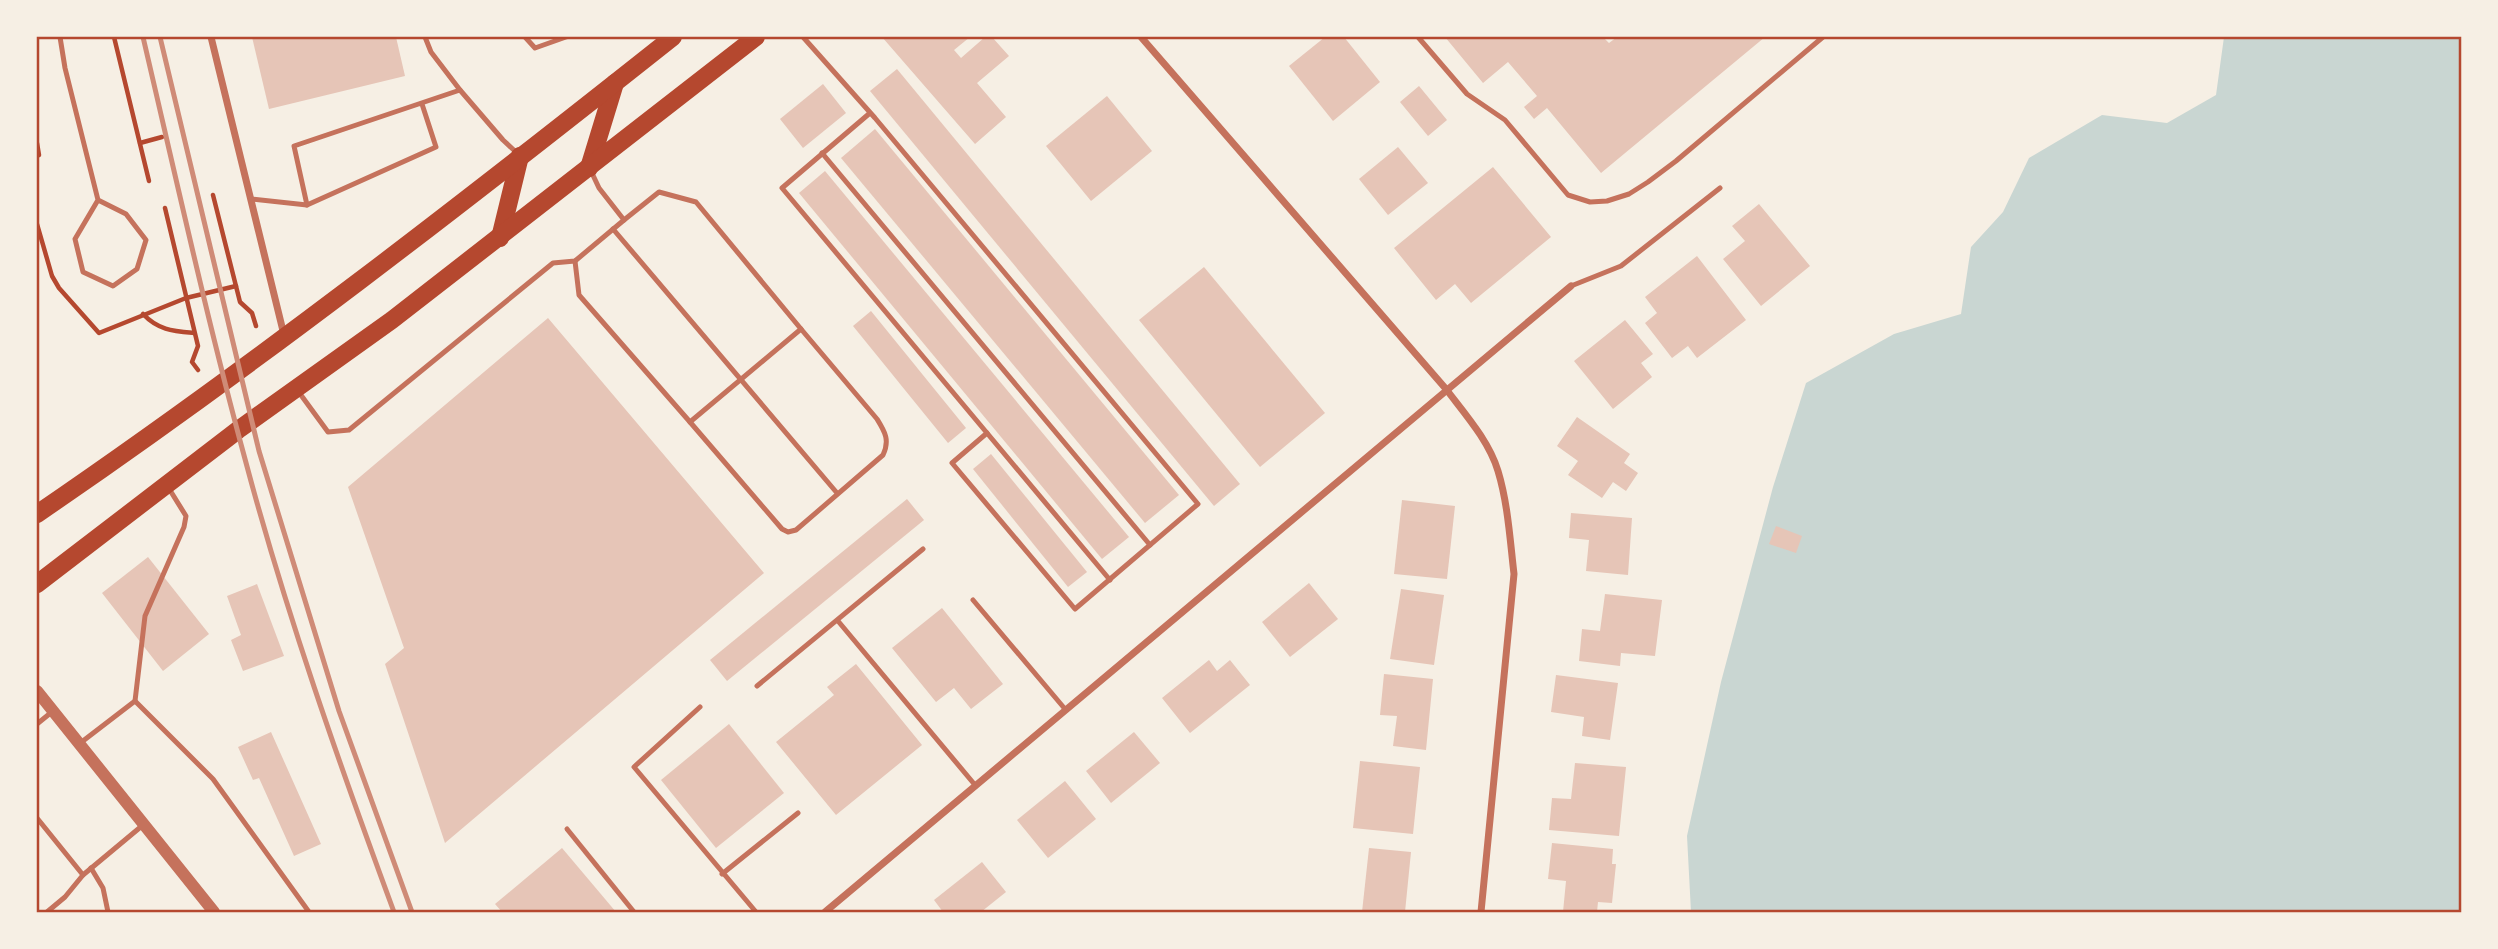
<svg xmlns="http://www.w3.org/2000/svg" width="2498" height="949" viewBox="0 0 2498 949" font-family="'Titillium Web',sans-serif">
<rect width="100%" height="100%" fill="#f6efe4"/>
<path fill="#c9d6d2" d="M 2224,37 L 2461,37 L 2461,912 L 1691,912 L 1687,836 L 1721,682 L 1773,487 L 1806,383 L 1894,334 L 1961,314 L 1971,247 L 2003,212 L 2029,158 L 2102,115 L 2167,123 L 2216,95 Z"/>
<g fill="#e6c5b7">
<path d="M 252,37 L 396,37 L 405,76 L 269,109 Z"/>
<path d="M 882,37 L 970,37 L 954,50 L 961,58 L 985,37 L 992,37 L 1009,56 L 977,83 L 1006,117 L 975,144 Z"/>
<path d="M 1325,37 L 1344,37 L 1380,82 L 1333,121 L 1289,66 Z"/>
<path d="M 1445,37 L 1603,37 L 1609,43 L 1617,37 L 1765,37 L 1601,173 L 1547,108 L 1534,119 L 1524,107 L 1537,96 L 1508,62 L 1483,83 Z"/>
<path d="M 897,69 L 1240,484 L 1214,506 L 870,91 Z"/>
<path d="M 823,84 L 846,113 L 803,148 L 780,119 Z"/>
<path d="M 1419,86 L 1447,120 L 1428,136 L 1400,102 Z"/>
<path d="M 1107,96 L 1152,151 L 1091,201 L 1046,146 Z"/>
<path d="M 875,129 L 1179,495 L 1145,523 L 841,158 Z"/>
<path d="M 1398,147 L 1428,183 L 1388,215 L 1359,179 Z"/>
<path d="M 1493,167 L 1551,237 L 1471,303 L 1455,284 L 1436,300 L 1394,248 Z"/>
<path d="M 825,171 L 1129,537 L 1102,559 L 799,193 Z"/>
<path d="M 1759,204 L 1810,266 L 1761,306 L 1723,259 L 1745,241 L 1732,226 Z"/>
<path d="M 1697,256 L 1746,320 L 1697,358 L 1688,346 L 1672,358 L 1645,323 L 1657,313 L 1645,297 Z"/>
<path d="M 1204,267 L 1325,413 L 1260,467 L 1139,320 Z"/>
<path d="M 871,311 L 966,428 L 948,443 L 853,326 Z"/>
<path d="M 548,318 L 764,573 L 445,843 L 385,664 L 404,648 L 348,487 Z"/>
<path d="M 1625,320 L 1653,354 L 1641,363 L 1652,377 L 1613,409 L 1574,361 Z"/>
<path d="M 1577,417 L 1630,454 L 1624,463 L 1638,473 L 1626,491 L 1613,482 L 1602,498 L 1568,475 L 1578,461 L 1557,446 Z"/>
<path d="M 991,454 L 1087,572 L 1068,587 L 973,469 Z"/>
<path d="M 907,499 L 924,520 L 727,681 L 710,660 Z"/>
<path d="M 1402,500 L 1455,506 L 1447,579 L 1394,574 Z"/>
<path d="M 1571,513 L 1632,518 L 1628,575 L 1586,571 L 1589,540 L 1569,538 Z"/>
<path d="M 1776,526 L 1802,536 L 1796,553 L 1769,544 Z"/>
<path d="M 148,557 L 209,634 L 163,671 L 102,593 Z"/>
<path d="M 1309,583 L 1338,619 L 1290,657 L 1262,622 Z"/>
<path d="M 257,584 L 284,656 L 243,671 L 231,640 L 241,635 L 227,596 Z"/>
<path d="M 1401,589 L 1444,595 L 1434,665 L 1390,659 Z"/>
<path d="M 1605,594 L 1662,600 L 1655,656 L 1621,653 L 1620,666 L 1579,661 L 1582,629 L 1600,631 Z"/>
<path d="M 942,608 L 1003,684 L 971,709 L 954,688 L 936,702 L 892,648 Z"/>
<path d="M 1209,660 L 1217,671 L 1230,660 L 1250,685 L 1190,733 L 1162,698 Z"/>
<path d="M 856,664 L 922,745 L 836,815 L 776,742 L 834,695 L 827,687 Z"/>
<path d="M 1384,674 L 1433,679 L 1426,750 L 1393,746 L 1397,716 L 1380,715 Z"/>
<path d="M 1556,675 L 1618,683 L 1610,740 L 1582,736 L 1584,717 L 1551,712 Z"/>
<path d="M 729,724 L 784,793 L 716,848 L 661,780 Z"/>
<path d="M 271,732 L 321,844 L 294,856 L 259,778 L 253,780 L 238,747 Z"/>
<path d="M 1134,732 L 1160,763 L 1111,803 L 1086,771 Z"/>
<path d="M 1360,761 L 1420,767 L 1413,834 L 1353,828 Z"/>
<path d="M 1575,763 L 1626,767 L 1619,836 L 1549,830 L 1552,798 L 1571,799 Z"/>
<path d="M 1065,781 L 1096,819 L 1048,858 L 1017,820 Z"/>
<path d="M 1552,843 L 1613,849 L 1612,864 L 1616,864 L 1612,903 L 1598,902 L 1597,912 L 1563,912 L 1566,881 L 1548,879 Z"/>
<path d="M 562,848 L 616,912 L 502,912 L 495,904 Z"/>
<path d="M 1369,848 L 1411,852 L 1405,912 L 1362,912 Z"/>
<path d="M 982,862 L 1006,892 L 981,912 L 943,912 L 934,900 Z"/>
</g>
<g fill="none" stroke-linecap="round" stroke-linejoin="round">
<g stroke="#b5482f" stroke-width="4.5">
<path d="M 114,37 L 149,181"/>
<path d="M 37,143 L 39,155 L 37,156"/>
<path d="M 140,143 L 162,137"/>
<path d="M 213,195 L 240,302 L 252,313 L 256,326"/>
<path d="M 165,208 L 198,346 L 192,362 L 198,370"/>
<path d="M 37,224 L 52,276 L 59,288 L 99,333 L 186,298 L 236,286"/>
<path d="M 143,314 C 158,330 173,331 194,333"/>
</g>
<g stroke="#c5725c" stroke-width="5">
<path d="M 60,37 L 65,68 L 98,200 L 75,239 L 83,272 L 113,286 L 137,269 L 146,240 L 126,214 L 98,200"/>
<path d="M 425,37 L 431,52 L 460,90"/>
<path d="M 525,37 L 535,48 L 566,37"/>
<path d="M 803,37 L 875,118 L 1198,504 L 1075,609 L 952,463 L 987,433 L 782,188 L 870,113"/>
<path d="M 1418,37 L 1467,94 L 1505,120 L 1568,195 L 1590,202 L 1607,201 L 1629,194 L 1648,182 L 1676,161 L 1823,37"/>
<path d="M 422,104 L 436,147 L 307,205 L 294,146 L 460,90 L 503,140 L 518,154"/>
<path d="M 822,153 L 1150,545"/>
<path d="M 251,199 L 307,205"/>
<path d="M 613,229 L 837,493"/>
<path d="M 575,261 L 579,295 L 690,422 L 801,329 L 696,202 L 659,192 L 624,220"/>
<path d="M 1571,286 L 1621,266 L 1720,188"/>
<path d="M 298,391 L 328,432 L 349,430 L 553,263 L 575,261 L 624,220 L 599,188 L 591,171"/>
<path d="M 690,422 L 782,529 L 788,532 L 796,530 L 883,455 C 890,440 885,432 877,419 L 801,329"/>
<path d="M 987,433 L 1110,580"/>
<path d="M 973,600 L 1065,709"/>
<path d="M 838,621 L 975,785"/>
<path d="M 757,686 L 923,549"/>
<path d="M 135,701 L 145,616 L 184,527 L 186,516 L 168,487"/>
<path d="M 700,707 L 634,767 L 756,912"/>
<path d="M 37,724 L 53,711"/>
<path d="M 79,744 L 135,701 L 213,779 L 309,912"/>
<path d="M 37,818 L 83,875"/>
<path d="M 567,829 L 634,912"/>
<path d="M 91,868 L 103,888 L 108,912"/>
<path d="M 722,874 L 798,813"/>
<path d="M 47,912 L 65,897 L 83,875 L 143,825"/>
</g>
<g stroke="#c5725c" stroke-width="7">
<path d="M 211,37 L 284,335"/>
<path d="M 1141,37 L 1446,389 C 1465,414 1489,441 1498,471 C 1508,504 1510,540 1514,574 L 1481,912"/>
<path d="M 825,912 L 1571,286"/>
</g>
<path stroke="#c5725c" stroke-width="12" d="M 37,691 L 214,912"/>
<g stroke="#b5482f" stroke-width="18">
<path d="M 589,168 L 615,83"/>
<path d="M 500,238 L 520,156"/>
<path d="M 37,514 C 255,365 465,202 673,37"/>
<path d="M 37,584 L 238,430 L 392,320 L 756,37"/>
</g>
<g stroke="#cf8b77" stroke-width="5">
<path d="M 143,37 C 176,178 207,319 245,459 C 286,613 339,763 394,912"/>
<path d="M 160,37 L 259,451 L 339,711 L 412,912"/>
</g>
</g>
<rect width="2498" height="949" fill="none" stroke="#f6efe4" stroke-width="77"/>
<rect x="38" y="38" width="2422" height="873" fill="none" stroke="#b5482f" stroke-width="2.5"/>
</svg>
